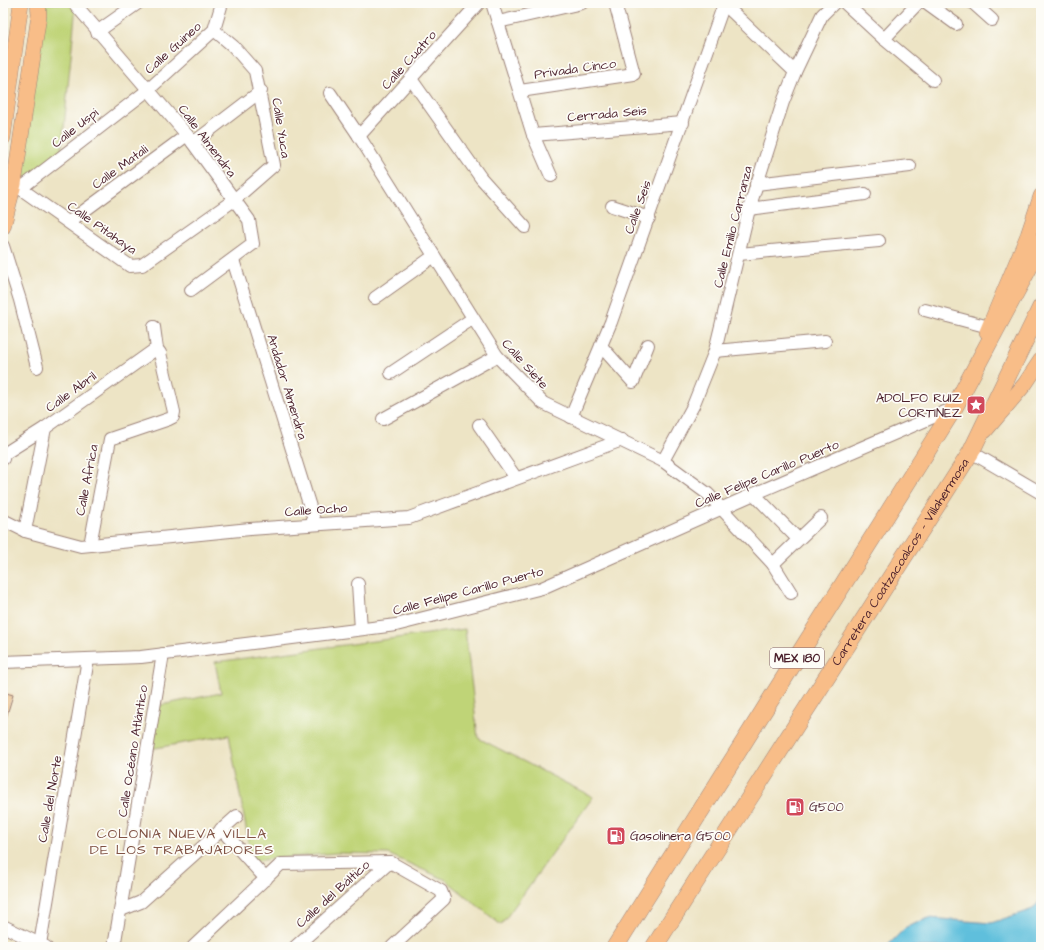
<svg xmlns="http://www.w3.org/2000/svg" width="1044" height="950" viewBox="0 0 1044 950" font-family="'Architects Daughter',sans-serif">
<rect width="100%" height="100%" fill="#fdfcf7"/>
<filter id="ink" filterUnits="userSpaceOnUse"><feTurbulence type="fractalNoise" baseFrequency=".025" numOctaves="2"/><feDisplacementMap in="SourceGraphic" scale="8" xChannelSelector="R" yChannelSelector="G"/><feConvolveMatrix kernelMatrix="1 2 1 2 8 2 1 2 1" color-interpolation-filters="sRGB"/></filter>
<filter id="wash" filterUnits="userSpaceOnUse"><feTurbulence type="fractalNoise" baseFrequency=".012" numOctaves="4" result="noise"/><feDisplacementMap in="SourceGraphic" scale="16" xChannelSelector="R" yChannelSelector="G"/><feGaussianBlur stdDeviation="0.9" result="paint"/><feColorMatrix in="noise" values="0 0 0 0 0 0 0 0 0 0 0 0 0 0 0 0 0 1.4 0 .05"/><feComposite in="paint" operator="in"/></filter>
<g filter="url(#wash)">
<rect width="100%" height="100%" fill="#ede4c5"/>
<g fill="#bfd477" stroke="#847a51">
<path d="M 38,3 L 74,3 L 76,5 L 61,158 L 20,189 Z"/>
<path d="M 465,629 L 478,738 L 593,797 L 501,925 L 446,880 L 388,854 L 336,853 L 252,861 L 229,735 L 150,749 L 156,706 L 221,693 L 215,662 Z"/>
</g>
<path fill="#5ebfdc" stroke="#546f84" d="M 1041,899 L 1041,947 L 886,947 L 906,927 L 929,918 L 991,923 L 1033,909 Z"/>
<g id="blocks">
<path fill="#e3b071" d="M 3,692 L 13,695 L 5,721 L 3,721 Z"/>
</g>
</g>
<g filter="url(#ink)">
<use href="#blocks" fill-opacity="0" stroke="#9c8278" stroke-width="1"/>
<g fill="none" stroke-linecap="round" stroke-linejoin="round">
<defs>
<g id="minor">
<path d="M 74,3 L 187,135 L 249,220 L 253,244 L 191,290"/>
<path d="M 492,3 L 533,135 L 551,176"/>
<path d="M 723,3 L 795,72"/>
<path d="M 845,3 L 884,39 L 933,80"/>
<path d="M 927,3 L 956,24"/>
<path d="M 973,3 L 992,20"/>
<path d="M 498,22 L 582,3"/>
<path d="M 97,32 L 138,3"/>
<path d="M 884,39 L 918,3"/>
<path d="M 411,79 L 481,178 L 525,227"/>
<path d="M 520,91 L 634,74 L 615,3"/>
<path d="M 330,93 L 359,136 L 497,356 L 543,403 L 663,461 L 708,494 L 773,564 L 791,593"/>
<path d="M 533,135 L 683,123"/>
<path d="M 359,136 L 479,3"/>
<path d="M 193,143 L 261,91"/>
<path d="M 14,184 L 130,266 L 142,265 L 234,200 L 274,165 L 255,71 L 233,46 L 214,30"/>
<path d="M 756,184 L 910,166"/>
<path d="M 20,189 L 148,90 L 214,30 L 222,3"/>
<path d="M 612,206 L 649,218"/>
<path d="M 749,209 L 865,194"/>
<path d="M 69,222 L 187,135"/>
<path d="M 3,246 L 20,300 L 37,367"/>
<path d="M 739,254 L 879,241"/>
<path d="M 233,260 L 315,523"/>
<path d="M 375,298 L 434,256"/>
<path d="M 925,310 L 989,327"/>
<path d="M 601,346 L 633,382 L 648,345"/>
<path d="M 715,351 L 825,341"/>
<path d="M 391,373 L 472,319"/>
<path d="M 571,417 L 611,322 L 724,4"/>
<path d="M 383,419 L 497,356"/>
<path d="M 479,425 L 516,478"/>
<path d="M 971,452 L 1041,493"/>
<path d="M 3,459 L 4,454 L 45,428 L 153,351 L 157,349"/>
<path d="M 663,461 L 693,406 L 715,351 L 749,209 L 783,102 L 795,72 L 822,15 L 834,3"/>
<path d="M 754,494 L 798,539"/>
<path d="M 3,520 L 25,531 L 81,546 L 250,529 L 409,518 L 622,440"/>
<path d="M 25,531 L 45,428"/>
<path d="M 90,545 L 110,439 L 169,419 L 173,417 L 174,412 L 160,353 L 157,349 L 154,327"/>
<path d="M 773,564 L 821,518"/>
<path d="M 358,584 L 361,629"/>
<path d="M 3,662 L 141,657 L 396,625 L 542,588 L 754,494 L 954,408"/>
<path d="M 221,829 L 266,879"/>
<path d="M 121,910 L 141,902 L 237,816"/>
<path d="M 3,926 L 46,947"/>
<path d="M 40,944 L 88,659"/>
<path d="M 114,947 L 163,654"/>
<path d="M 193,947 L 281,864 L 390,862 L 441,891 L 444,899 L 392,947"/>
<path d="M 295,947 L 390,862"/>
</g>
<g id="major">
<path d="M 3,138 L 21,3"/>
<path d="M 3,227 L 14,184 L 39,15 L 38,3"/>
<path d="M 987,332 L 1028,235 L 1041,196"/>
<path d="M 985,431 L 1025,384 L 1041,360"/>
</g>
<g id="highway">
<path d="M 615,947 L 954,408 L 1034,258 L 1041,241"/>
<path id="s1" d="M 654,947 L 971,452 L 1041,307"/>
</g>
</defs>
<use href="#minor" stroke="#9c8278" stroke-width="14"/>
<use href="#major" stroke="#9c8278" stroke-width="16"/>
<use href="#highway" stroke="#9c8278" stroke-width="18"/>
<use href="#minor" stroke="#fff" stroke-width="12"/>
<use href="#major" stroke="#f8bd88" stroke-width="15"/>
<use href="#highway" stroke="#f8bd88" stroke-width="17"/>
</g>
</g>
<defs>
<symbol id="sight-square" viewBox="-11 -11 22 22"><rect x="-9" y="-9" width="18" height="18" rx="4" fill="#d1495b" stroke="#fdfcf7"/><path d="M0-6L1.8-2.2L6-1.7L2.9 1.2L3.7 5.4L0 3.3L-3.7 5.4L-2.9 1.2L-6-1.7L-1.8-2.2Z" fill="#fff"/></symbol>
<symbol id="fuel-square" viewBox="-11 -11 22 22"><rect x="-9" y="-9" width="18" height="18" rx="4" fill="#d1495b" stroke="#fdfcf7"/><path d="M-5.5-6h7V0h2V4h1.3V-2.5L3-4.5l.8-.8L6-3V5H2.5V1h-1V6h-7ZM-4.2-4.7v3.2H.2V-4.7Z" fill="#fff"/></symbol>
</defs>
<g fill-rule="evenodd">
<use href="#sight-square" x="965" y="394" width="22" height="22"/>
<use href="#fuel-square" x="784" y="796" width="22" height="22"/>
<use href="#fuel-square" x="605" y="825" width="22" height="22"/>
</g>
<g text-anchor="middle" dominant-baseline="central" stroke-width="3.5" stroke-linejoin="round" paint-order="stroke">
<rect fill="#fdfcf7" stroke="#806168" stroke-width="1" x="770" y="648" width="54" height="20" rx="3"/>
<g font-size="12" font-weight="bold" fill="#4a1f2b">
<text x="797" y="658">MEX 180</text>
</g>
<g font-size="13" fill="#4a1f2b" stroke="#fdfcf7">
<text transform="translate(173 48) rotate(-42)">Calle Guineo</text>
<text transform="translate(409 60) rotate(-48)">Calle Cuatro</text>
<text transform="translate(575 69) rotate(-8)">Privada Cinco</text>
<text transform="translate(607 114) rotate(-5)">Cerrada Seis</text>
<text transform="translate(75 128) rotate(-38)">Calle Uspi</text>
<text transform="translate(281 128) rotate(81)">Calle Yuca</text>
<text transform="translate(207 141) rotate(53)">Calle Almendra</text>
<text transform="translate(120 167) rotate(-36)">Calle Matali</text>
<text transform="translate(638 207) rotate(-70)">Calle Seis</text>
<text transform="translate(733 227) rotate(-76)">Calle Emilio Carranza</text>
<text transform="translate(102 228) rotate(35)">Calle Pitahaya</text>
<text transform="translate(525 364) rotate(48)">Calle Siete</text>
<text transform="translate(287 387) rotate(73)">Andador Almendra</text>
<text transform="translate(71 392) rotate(-36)">Calle Abril</text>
<text transform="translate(767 474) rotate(-23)">Calle Felipe Carillo Puerto</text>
<text transform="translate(87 480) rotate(-79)">Calle Africa</text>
<text transform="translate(316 510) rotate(-4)">Calle Ocho</text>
<text stroke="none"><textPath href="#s1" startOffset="457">Carretera Coatzacoalcos - Villahermosa</textPath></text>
<text transform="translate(468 591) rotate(-15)">Calle Felipe Carillo Puerto</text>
<text transform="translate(133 751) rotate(-81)">Calle Océano Atlántico</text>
<text transform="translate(50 799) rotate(-80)">Calle del Norte</text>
<text transform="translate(333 894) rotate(-42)">Calle del Báltico</text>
</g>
<g font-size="13" fill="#4a1f2b" stroke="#fdfcf7" text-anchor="start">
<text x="962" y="398" text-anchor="end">ADOLFO RUIZ<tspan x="962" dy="15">CORTINEZ</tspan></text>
<text x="809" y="807">G500</text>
<text x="630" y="836">Gasolinera G500</text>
</g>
<g font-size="14" letter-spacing="1" fill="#805244" stroke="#fdfcf7">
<text x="182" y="834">COLONIA NUEVA VILLA<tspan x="182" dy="16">DE LOS TRABAJADORES</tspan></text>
</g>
</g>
<rect width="1044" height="950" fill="none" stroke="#fdfcf7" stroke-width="16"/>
</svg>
